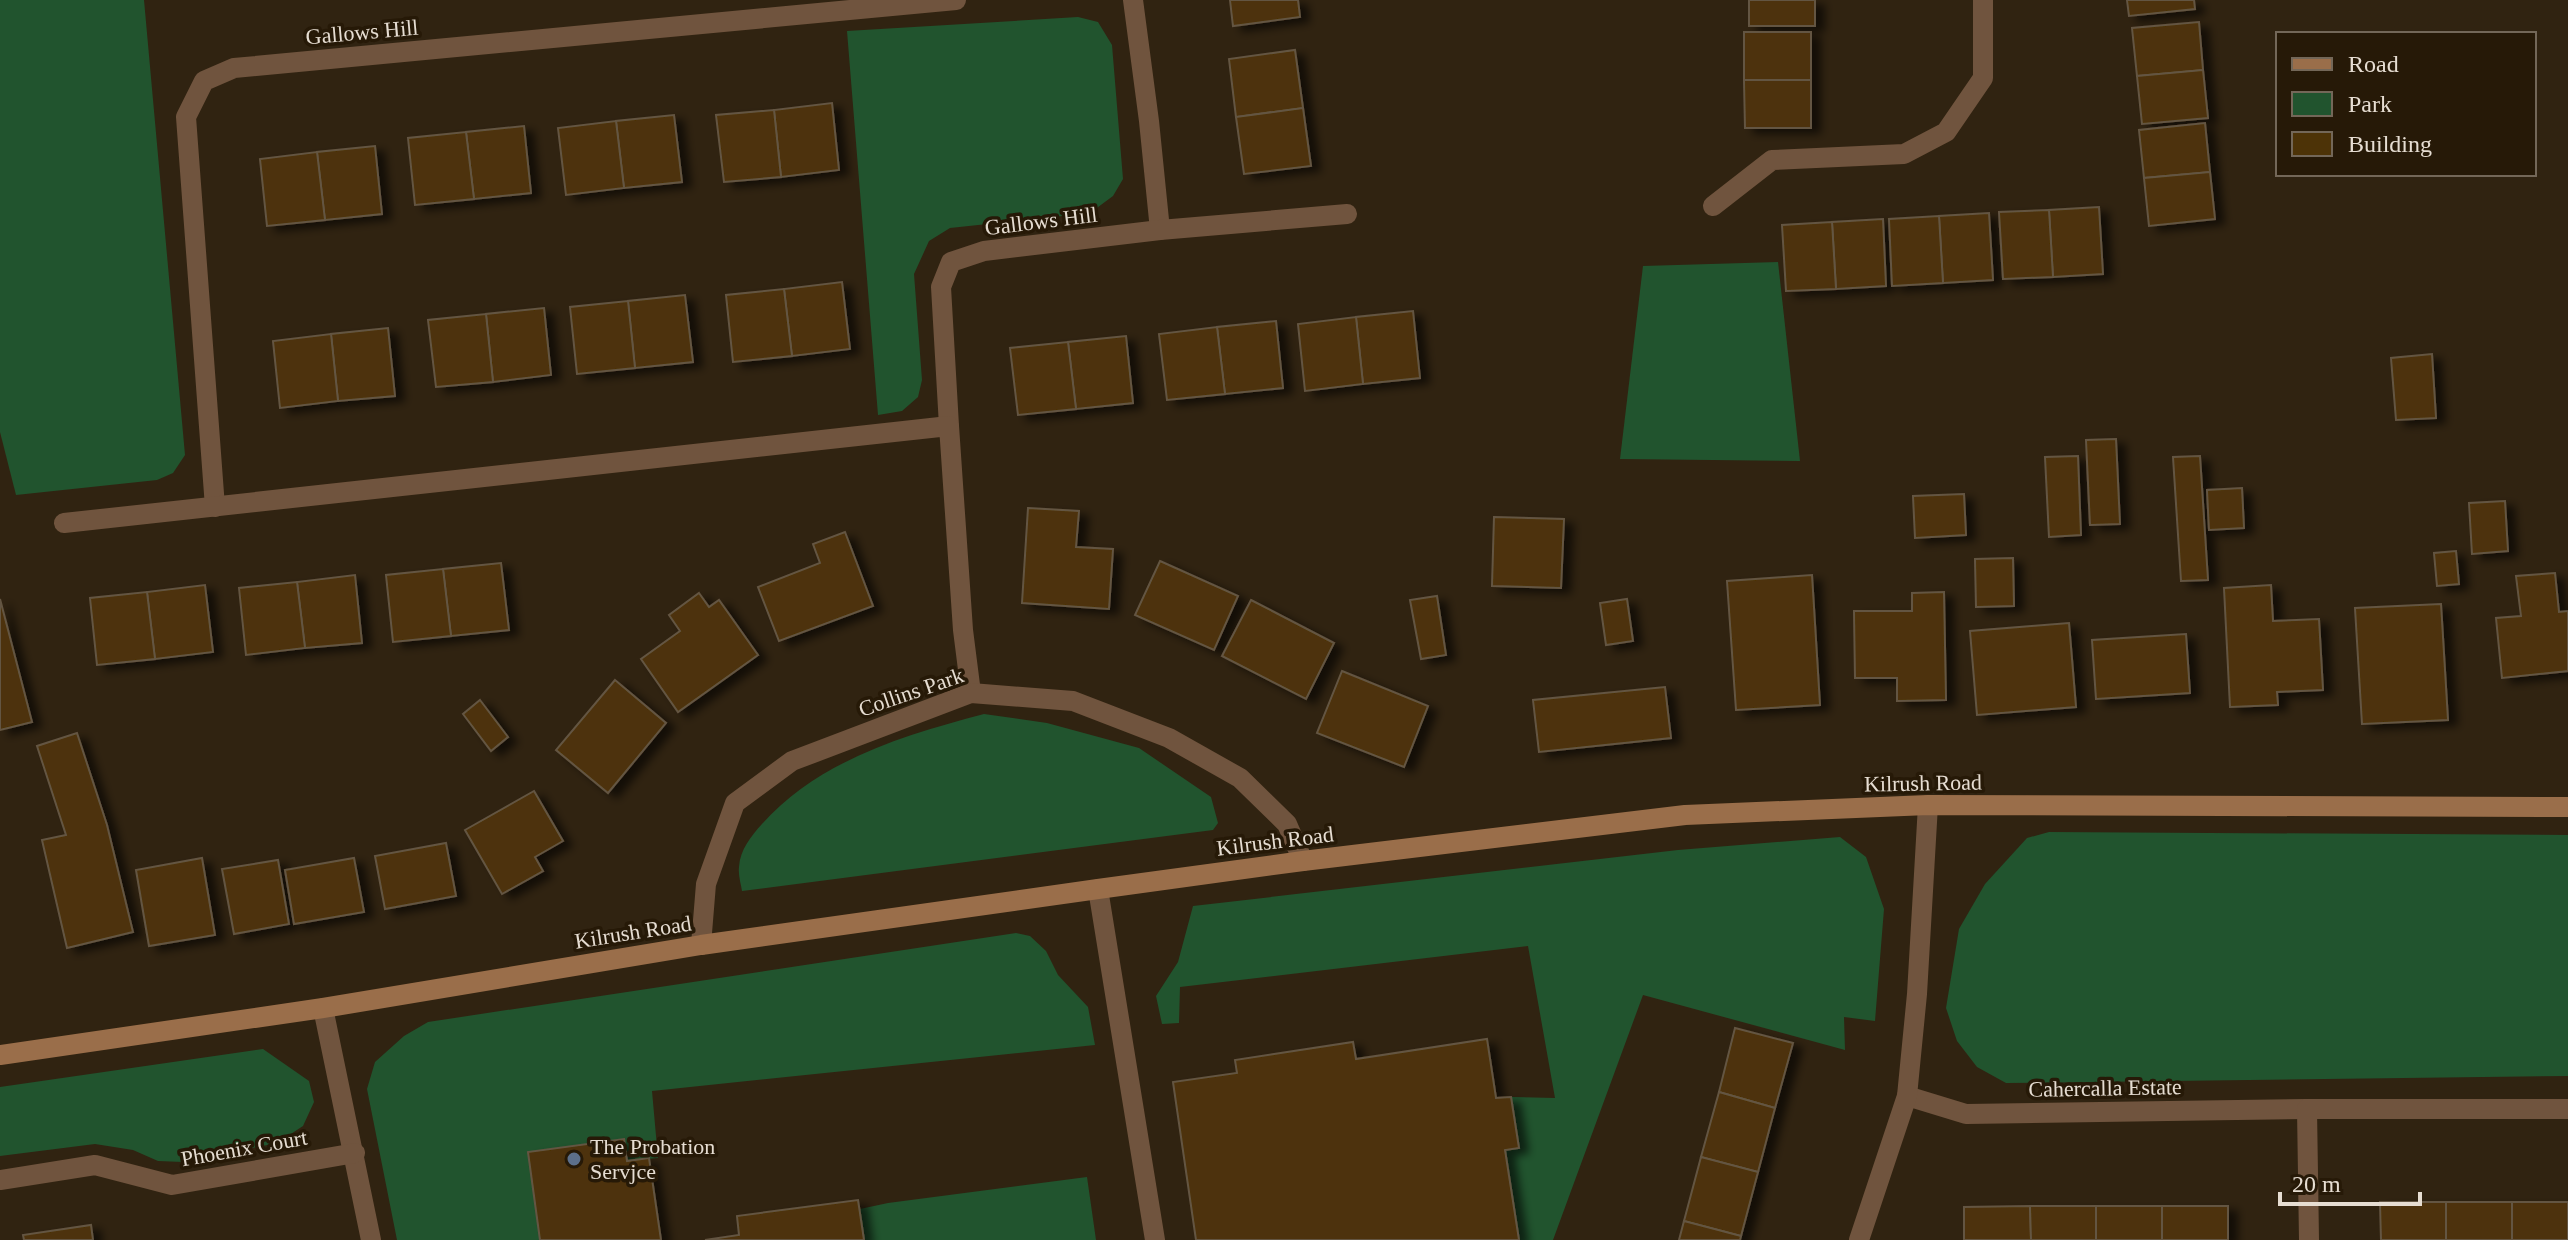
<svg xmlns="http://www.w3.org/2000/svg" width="2568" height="1240" viewBox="0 0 2568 1240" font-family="Georgia,serif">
<defs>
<filter id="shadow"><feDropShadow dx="9" dy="5" stdDeviation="4" flood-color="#0009"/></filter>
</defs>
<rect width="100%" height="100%" fill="#302311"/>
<g fill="#21542e">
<path d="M 0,0 L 144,0 L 185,455 L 173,473 L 157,480 L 16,495 L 0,432 Z"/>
<path d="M 1078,17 L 1098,22 L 1112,45 L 1123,179 L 1113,196 L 1090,213 L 950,228 L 929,241 L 914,274 L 922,380 L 918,397 L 902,411 L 878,415 L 847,31 Z"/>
<path d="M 1778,262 L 1800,461 L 1620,459 L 1643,266 Z"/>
<path d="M 984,714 L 1047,723 L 1139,748 L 1211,797 L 1218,823 L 1213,830 L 742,891 C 741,884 738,875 739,867 C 740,850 751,836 762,824 C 818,761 904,735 984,714 Z"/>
<path d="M 2049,832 L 2568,835 L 2568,1076 L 2006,1083 L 1977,1067 L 1957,1041 L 1946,1008 L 1959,929 L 1985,884 L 2027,838 Z"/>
<path d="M 1840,837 L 1866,857 L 1884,909 L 1875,1021 L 1844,1017 L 1845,1050 L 1643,995 L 1553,1240 L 1519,1240 L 1505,1150 L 1519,1148 L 1511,1097 L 1555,1098 L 1528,946 L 1180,987 L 1179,1023 L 1162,1024 L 1156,996 L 1178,962 L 1193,906 L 1678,850 Z"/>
<path d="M 1016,933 L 1030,936 L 1046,951 L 1058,975 L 1088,1007 L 1095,1045 L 652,1091 L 658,1158 L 627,1161 L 623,1139 L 528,1152 L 540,1240 L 397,1240 L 367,1089 L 375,1062 L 404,1036 L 428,1022 Z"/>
<path d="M 263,1049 L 309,1081 L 314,1102 L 303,1126 L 277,1143 L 183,1162 L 158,1161 L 133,1150 L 95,1144 L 0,1156 L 0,1087 Z"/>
<path d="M 1087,1177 L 1096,1240 L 864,1240 L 860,1209 L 888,1203 Z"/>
</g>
<g fill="#4d3307" stroke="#645542" stroke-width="2" filter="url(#shadow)">
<path d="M 1230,0 L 1298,0 L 1300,17 L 1233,26 Z"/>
<rect x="1749" y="0" width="66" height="26"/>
<path d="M 2127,0 L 2194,0 L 2195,9 L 2129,16 Z"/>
<path d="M 2199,22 L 2203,70 L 2137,76 L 2132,28 Z"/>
<rect x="1744" y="32" width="67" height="48"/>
<path d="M 1295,50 L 1303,108 L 1236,117 L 1229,59 Z"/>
<path d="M 2203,70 L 2208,118 L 2142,124 L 2137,76 Z"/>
<path d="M 1744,80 L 1811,80 L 1811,128 L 1745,128 Z"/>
<path d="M 832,103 L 839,170 L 781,177 L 774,110 Z"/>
<path d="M 1303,108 L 1311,166 L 1244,174 L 1236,117 Z"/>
<path d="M 774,110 L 781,177 L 724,182 L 716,115 Z"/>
<path d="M 674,115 L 682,182 L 624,188 L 616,121 Z"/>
<path d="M 616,121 L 624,188 L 566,195 L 558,128 Z"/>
<path d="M 2205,123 L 2210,172 L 2144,178 L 2139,130 Z"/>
<path d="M 524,126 L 531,193 L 474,199 L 466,132 Z"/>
<path d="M 466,132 L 474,199 L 415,205 L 408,138 Z"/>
<path d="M 375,146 L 382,214 L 325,220 L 317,152 Z"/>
<path d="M 317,152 L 325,220 L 267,226 L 260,159 Z"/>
<path d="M 2210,172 L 2215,219 L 2149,226 L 2144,178 Z"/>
<path d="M 2099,207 L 2103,274 L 2053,277 L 2049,210 Z"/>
<path d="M 2049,210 L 2053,277 L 2003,279 L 1999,212 Z"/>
<path d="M 1989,213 L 1993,280 L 1943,283 L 1939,216 Z"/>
<path d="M 1939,216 L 1943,283 L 1892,286 L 1889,219 Z"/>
<path d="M 1883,219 L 1886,286 L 1836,289 L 1832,222 Z"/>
<path d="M 1832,222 L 1836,289 L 1786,291 L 1782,225 Z"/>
<path d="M 842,282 L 850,349 L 792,356 L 784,289 Z"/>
<path d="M 784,289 L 792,356 L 733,362 L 726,295 Z"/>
<path d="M 685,295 L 693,362 L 635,368 L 628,301 Z"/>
<path d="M 628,301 L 635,368 L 577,374 L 570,307 Z"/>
<path d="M 544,308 L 551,375 L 493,382 L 486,314 Z"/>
<path d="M 1413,311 L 1420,378 L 1363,384 L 1356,317 Z"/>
<path d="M 486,314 L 493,382 L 436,387 L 428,320 Z"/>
<path d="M 1356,317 L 1363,384 L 1305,391 L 1298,324 Z"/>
<path d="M 1276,321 L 1283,388 L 1225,394 L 1217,327 Z"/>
<path d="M 1217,327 L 1225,394 L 1167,400 L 1159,334 Z"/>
<path d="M 388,328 L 395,396 L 338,401 L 331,334 Z"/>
<path d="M 331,334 L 338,401 L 280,408 L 273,341 Z"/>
<path d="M 1126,336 L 1133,403 L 1076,409 L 1068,342 Z"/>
<path d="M 1068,342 L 1076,409 L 1018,415 L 1010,348 Z"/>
<path d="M 2432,354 L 2436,418 L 2396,420 L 2391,358 Z"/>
<path d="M 2116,439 L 2120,524 L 2090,525 L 2086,440 Z"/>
<path d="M 2078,456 L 2081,535 L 2049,537 L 2045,457 Z"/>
<path d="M 2200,456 L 2208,580 L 2181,581 L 2173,457 Z"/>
<path d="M 2242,488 L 2244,528 L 2209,530 L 2207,490 Z"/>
<path d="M 1964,494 L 1966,535 L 1915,538 L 1913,496 Z"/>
<path d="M 2505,501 L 2508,551 L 2472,554 L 2469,503 Z"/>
<path d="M 1028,508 L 1079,511 L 1076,547 L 1113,549 L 1109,609 L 1022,603 Z"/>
<path d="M 1494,517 L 1564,519 L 1561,588 L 1492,586 Z"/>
<path d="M 845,532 L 873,606 L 779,641 L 758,587 L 820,563 L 813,544 Z"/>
<path d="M 2456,551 L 2459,584 L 2437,586 L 2434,553 Z"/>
<path d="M 2013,558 L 2014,606 L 1976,607 L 1975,559 Z"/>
<path d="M 1160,561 L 1238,596 L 1214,650 L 1135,615 Z"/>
<path d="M 501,563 L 509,630 L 451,636 L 443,569 Z"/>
<path d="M 443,569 L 451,636 L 393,642 L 386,575 Z"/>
<path d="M 2555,573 L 2559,612 L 2568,611 L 2568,671 L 2502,678 L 2496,618 L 2521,616 L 2516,576 Z"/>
<path d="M 355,575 L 362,643 L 305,648 L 297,582 Z"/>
<path d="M 1812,575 L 1820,705 L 1736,710 L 1727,581 Z"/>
<path d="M 297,582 L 305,648 L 246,655 L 239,588 Z"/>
<path d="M 205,585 L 213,652 L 155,659 L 147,592 Z"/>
<path d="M 2271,585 L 2273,621 L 2319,619 L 2323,690 L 2277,692 L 2278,705 L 2230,707 L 2224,588 Z"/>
<path d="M 147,592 L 155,659 L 97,665 L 90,598 Z"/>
<path d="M 1944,592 L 1946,700 L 1897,701 L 1897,678 L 1855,678 L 1854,611 L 1912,611 L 1912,593 Z"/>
<path d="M 699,593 L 709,607 L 719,600 L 758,655 L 678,712 L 641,659 L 680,631 L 669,615 Z"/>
<path d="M 1437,596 L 1446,655 L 1421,659 L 1410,600 Z"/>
<path d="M 0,599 L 32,722 L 0,730 Z"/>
<path d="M 1627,599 L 1633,641 L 1606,645 L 1600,603 Z"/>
<path d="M 1251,600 L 1334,643 L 1306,699 L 1222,656 Z"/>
<path d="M 2441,604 L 2448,720 L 2362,724 L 2355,608 Z"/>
<path d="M 2069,623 L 2076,707 L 1977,715 L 1970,631 Z"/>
<path d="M 2186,634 L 2190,693 L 2096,699 L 2092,640 Z"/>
<path d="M 1342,671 L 1428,706 L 1404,767 L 1317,733 Z"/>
<path d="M 615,680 L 666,723 L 608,793 L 556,750 Z"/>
<path d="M 1665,687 L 1671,738 L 1539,752 L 1533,700 Z"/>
<path d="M 480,700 L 508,737 L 491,751 L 463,714 Z"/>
<path d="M 77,733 L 107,825 L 133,932 L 67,948 L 42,840 L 66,835 L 37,746 Z"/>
<path d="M 534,791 L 563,841 L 535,857 L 543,871 L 502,894 L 465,830 Z"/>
<path d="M 446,843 L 456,896 L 385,909 L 375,856 Z"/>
<path d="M 202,858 L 215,935 L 149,946 L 136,870 Z"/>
<path d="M 354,858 L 364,912 L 294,924 L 285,870 Z"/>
<path d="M 278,860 L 289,924 L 234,934 L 222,869 Z"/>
<path d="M 1735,1028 L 1793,1043 L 1775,1108 L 1719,1092 Z"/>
<path d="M 1487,1039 L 1496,1098 L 1511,1097 L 1519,1148 L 1505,1150 L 1519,1240 L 1196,1240 L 1173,1082 L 1237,1073 L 1235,1060 L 1353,1042 L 1356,1059 Z"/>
<path d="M 1719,1092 L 1775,1108 L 1758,1172 L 1701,1157 Z"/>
<path d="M 624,1139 L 627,1161 L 649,1158 L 661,1240 L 540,1240 L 528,1152 Z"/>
<path d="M 1701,1157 L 1758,1172 L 1741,1236 L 1684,1221 Z"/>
<path d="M 858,1200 L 864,1240 L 705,1240 L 739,1235 L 737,1216 Z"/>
<path d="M 2380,1202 L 2446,1202 L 2446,1240 L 2381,1240 Z"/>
<rect x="2446" y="1202" width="66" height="38"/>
<rect x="2512" y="1202" width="56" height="38"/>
<path d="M 2030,1206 L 2031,1240 L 1964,1240 L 1964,1207 Z"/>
<path d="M 2030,1206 L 2096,1206 L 2096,1240 L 2031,1240 Z"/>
<rect x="2096" y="1206" width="66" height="34"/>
<rect x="2162" y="1206" width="66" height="34"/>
<path d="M 1684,1221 L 1741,1236 L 1740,1240 L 1679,1240 Z"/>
<path d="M 91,1225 L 93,1240 L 24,1240 L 23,1235 Z"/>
</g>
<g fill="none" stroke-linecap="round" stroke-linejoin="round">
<g stroke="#70543e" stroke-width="20">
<path d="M 1133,0 L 1149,121 L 1160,230"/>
<path d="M 1713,206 L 1772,160 L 1904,154 L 1946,132 L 1983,78 L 1983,0"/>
<path d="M 949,426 L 941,287 L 951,262 L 984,251 L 1160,230 L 1347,214"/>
<path d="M 215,507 L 186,117 L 204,81 L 234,68 L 956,0"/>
<path d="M 64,523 L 949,426 L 963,630 L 971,693"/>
<path d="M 1098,889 L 1155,1240"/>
<path d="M 701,945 L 706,884 L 735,803 L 792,761 L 971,693 L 1073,701 L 1169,738 L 1240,778 L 1287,824 L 1303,861"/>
<path d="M 323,1008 L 371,1240"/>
<path d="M 1907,1096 L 1966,1114 L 2307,1109"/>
<path d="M 0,1180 L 95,1165 L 172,1185 L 355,1153"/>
<path d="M 1859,1240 L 1907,1096 L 1917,994 L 1928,805"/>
<path d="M 2309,1240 L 2307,1109 L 2568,1109"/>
</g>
<path stroke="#9a6e4a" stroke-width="20" d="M 0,1055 L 323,1008 L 701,945 L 1098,889 L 1303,861 L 1685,815 L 1928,805 L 2568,807"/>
</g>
<circle fill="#5c6f8a" stroke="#261907" stroke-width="3" cx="574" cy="1159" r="8"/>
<g text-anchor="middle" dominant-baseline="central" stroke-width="7" stroke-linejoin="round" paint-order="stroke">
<g font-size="22" fill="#e6ddd2" stroke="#261907">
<text transform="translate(362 32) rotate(-5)">Gallows Hill</text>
<text transform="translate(1041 221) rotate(-7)">Gallows Hill</text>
<text transform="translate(911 692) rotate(-19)">Collins Park</text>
<text transform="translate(1923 783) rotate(-1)">Kilrush Road</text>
<text transform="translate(1275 841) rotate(-7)">Kilrush Road</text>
<text transform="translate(633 932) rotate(-9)">Kilrush Road</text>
<text transform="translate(2105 1088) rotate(-1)">Cahercalla Estate</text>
<text transform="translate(244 1148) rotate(-10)">Phoenix Court</text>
</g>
<g font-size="22" fill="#e6ddd2" stroke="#261907" text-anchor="start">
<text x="590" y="1146">The Probation<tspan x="590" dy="25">Servjce</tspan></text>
</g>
</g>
<rect x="2276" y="32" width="260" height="144" fill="#261907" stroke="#736758" stroke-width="2"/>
<rect x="2292" y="58" width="40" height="12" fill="#9a6e4a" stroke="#736758" stroke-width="2"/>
<text x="2348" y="72" font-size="24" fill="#e6ddd2">Road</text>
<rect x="2292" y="92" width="40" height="24" fill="#21542e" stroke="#736758" stroke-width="2"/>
<text x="2348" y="112" font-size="24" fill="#e6ddd2">Park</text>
<rect x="2292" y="132" width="40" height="24" fill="#4d3307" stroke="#736758" stroke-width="2"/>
<text x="2348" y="152" font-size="24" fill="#e6ddd2">Building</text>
<path d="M2280 1192v12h140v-12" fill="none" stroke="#e6ddd2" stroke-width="4"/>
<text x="2292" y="1192" font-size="24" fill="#e6ddd2" stroke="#261907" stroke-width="6" paint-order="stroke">20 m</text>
</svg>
